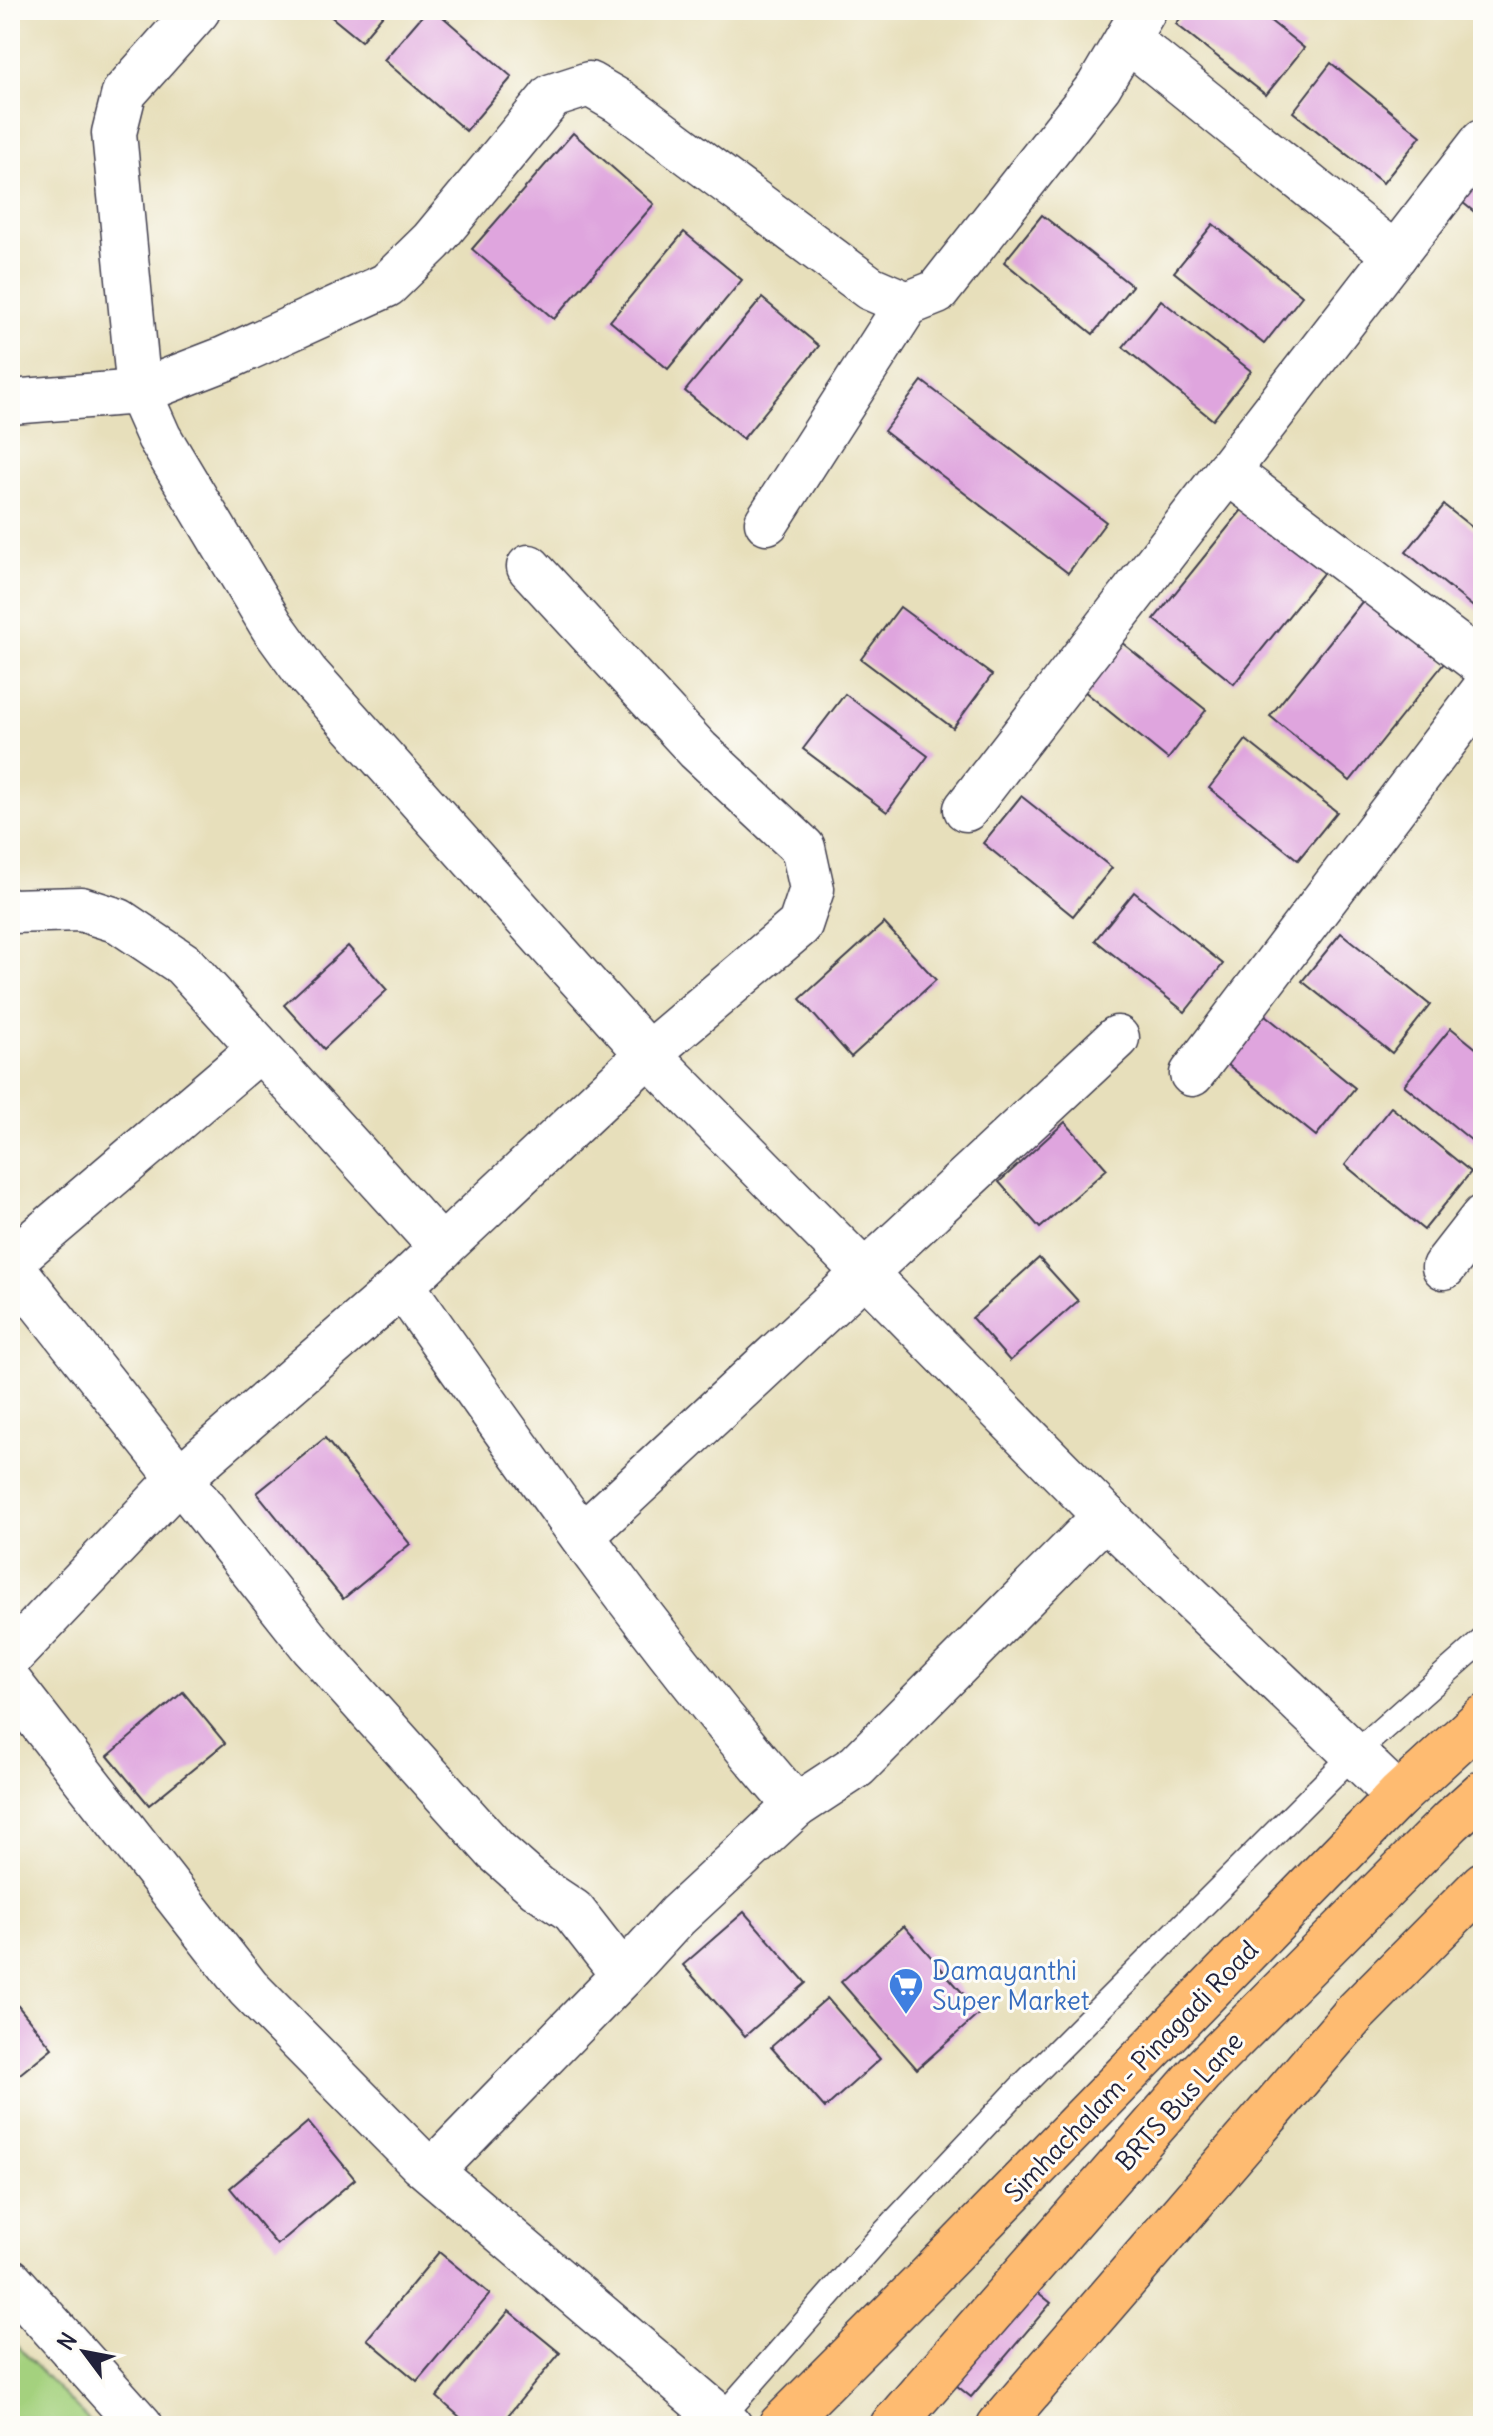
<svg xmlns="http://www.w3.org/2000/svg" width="1493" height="2436" viewBox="0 0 1493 2436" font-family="Delius,sans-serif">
<rect width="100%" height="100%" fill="#fdfcf7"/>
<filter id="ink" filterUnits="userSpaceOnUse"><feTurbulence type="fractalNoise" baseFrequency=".0125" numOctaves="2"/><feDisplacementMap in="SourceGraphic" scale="16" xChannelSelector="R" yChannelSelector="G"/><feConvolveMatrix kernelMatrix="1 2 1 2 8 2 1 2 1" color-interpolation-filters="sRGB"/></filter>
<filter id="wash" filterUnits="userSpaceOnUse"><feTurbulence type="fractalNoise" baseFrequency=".006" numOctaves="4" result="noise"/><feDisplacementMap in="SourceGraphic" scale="32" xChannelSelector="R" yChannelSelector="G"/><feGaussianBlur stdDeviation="1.8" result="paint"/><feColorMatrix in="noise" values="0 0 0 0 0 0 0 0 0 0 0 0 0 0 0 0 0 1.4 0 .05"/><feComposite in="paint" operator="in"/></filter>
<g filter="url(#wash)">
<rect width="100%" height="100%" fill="#e7dfbb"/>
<path fill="#a4d17e" stroke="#637a5c" stroke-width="2" d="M 10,2339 L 94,2426 L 10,2426 Z"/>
<g id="blocks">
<g fill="#dfa5de">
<path d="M 323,10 L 387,10 L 361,41 Z"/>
<path d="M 427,10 L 435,10 L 512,77 L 466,131 L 384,60 Z"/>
<path d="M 1187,10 L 1257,10 L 1304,48 L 1266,95 L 1176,24 Z"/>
<path d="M 1331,63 L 1421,136 L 1383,183 L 1293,112 Z"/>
<path d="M 573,133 L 654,204 L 554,319 L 472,249 Z"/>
<path d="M 1483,166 L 1483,219 L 1457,198 Z"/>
<path d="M 1042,215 L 1132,286 L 1093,334 L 1004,262 Z"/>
<path d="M 1213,224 L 1302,296 L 1264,344 L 1174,272 Z"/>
<path d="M 684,232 L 742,280 L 668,369 L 610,321 Z"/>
<path d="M 762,298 L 819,346 L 743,439 L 685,391 Z"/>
<path d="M 1161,300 L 1251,371 L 1213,420 L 1123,347 Z"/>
<path d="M 922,381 L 1106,522 L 1068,573 L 884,431 Z"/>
<path d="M 1249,501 L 1329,566 L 1234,684 L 1154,619 Z"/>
<path d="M 1444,505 L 1483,536 L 1483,615 L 1406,552 Z"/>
<path d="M 1365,598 L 1445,662 L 1350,781 L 1270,716 Z"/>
<path d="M 900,607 L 992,675 L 953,728 L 861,659 Z"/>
<path d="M 1116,638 L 1206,710 L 1168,759 L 1078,686 Z"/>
<path d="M 845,694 L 928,756 L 887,812 L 803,749 Z"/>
<path d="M 1246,740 L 1337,812 L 1298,860 L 1209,788 Z"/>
<path d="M 1021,796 L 1112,868 L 1073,916 L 983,843 Z"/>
<path d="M 1134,892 L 1223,964 L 1185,1012 L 1095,940 Z"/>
<path d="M 884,923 L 936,980 L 851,1057 L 800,999 Z"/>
<path d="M 1341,933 L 1430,1005 L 1392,1053 L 1302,981 Z"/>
<path d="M 348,946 L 387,990 L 324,1049 L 284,1005 Z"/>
<path d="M 1265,1015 L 1355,1088 L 1316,1136 L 1227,1064 Z"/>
<path d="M 1451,1028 L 1483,1054 L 1483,1150 L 1404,1085 Z"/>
<path d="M 1391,1107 L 1471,1172 L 1424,1230 L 1345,1165 Z"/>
<path d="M 1065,1122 L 1107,1169 L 1040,1228 L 999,1182 Z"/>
<path d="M 1039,1258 L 1078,1301 L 1010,1361 L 972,1318 Z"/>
<path d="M 325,1438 L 410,1544 L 343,1599 L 257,1493 Z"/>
<path d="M 183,1692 L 225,1743 L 149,1805 L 108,1756 Z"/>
<path d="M 744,1912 L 806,1983 L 745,2036 L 683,1965 Z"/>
<path d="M 904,1926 L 980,2013 L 917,2069 L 841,1982 Z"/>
<path d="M 10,1996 L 52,2048 L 10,2082 Z"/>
<path d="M 827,1998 L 880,2059 L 825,2108 L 771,2047 Z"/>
<path d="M 308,2122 L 355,2179 L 277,2245 L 230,2188 Z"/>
<path d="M 439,2252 L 490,2294 L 417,2381 L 367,2339 Z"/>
<path d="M 1030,2286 L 1051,2303 L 971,2397 L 951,2381 Z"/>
<path d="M 509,2311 L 560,2353 L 499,2426 L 470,2426 L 437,2397 Z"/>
</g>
</g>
</g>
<g filter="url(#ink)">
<use href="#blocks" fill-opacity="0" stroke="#403e4e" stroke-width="2"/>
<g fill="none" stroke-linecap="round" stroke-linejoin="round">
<defs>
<path id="service" d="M 720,2419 L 883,2234 L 1024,2084 L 1354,1754 L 1483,1640"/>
<g id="minor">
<path d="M 198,10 L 124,93 L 114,133 L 139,392 L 159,437 L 272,626 L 306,673 L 648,1054 L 1105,1516 L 1398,1796"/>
<path d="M 1127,39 L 1395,255"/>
<path d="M 10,402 L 139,392 L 224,359 L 387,285 L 432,241 L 552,96 L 589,84 L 620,102 L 870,288 L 907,304 L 937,292 L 1099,86 L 1144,10"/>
<path d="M 1227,471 L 1483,665"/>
<path d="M 767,522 L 907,304"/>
<path d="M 966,809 L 1483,141"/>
<path d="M 10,911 L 81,909 L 119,921 L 183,964 L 442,1248"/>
<path d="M 1192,1074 L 1483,691"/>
<path d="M 10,1262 L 260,1049"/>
<path d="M 10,1264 L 312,1646 L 496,1851 L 537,1887 L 573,1911 L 623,1975 L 677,1916 L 796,1806"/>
<path d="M 1444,1267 L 1483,1217"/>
<path d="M 402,1285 C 528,1463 653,1642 796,1806 L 857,1766 L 1105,1516"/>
<path d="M 582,1536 L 1117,1038"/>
<path d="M 10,1657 L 181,1477 L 402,1285 L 648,1054 L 800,925 L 812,889 L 803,848 L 698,750 L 529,567"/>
<path d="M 10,1683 L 248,1988 L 420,2162 L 730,2426"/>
<path d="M 432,2171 L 623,1975"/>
<path d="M 10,2280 L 141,2426"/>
</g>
<g id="primary">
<path d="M 780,2426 L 929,2277 L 1398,1796 L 1483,1718"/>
<path d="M 892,2426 L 1200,2073 L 1451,1821 L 1483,1792"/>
<path d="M 999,2426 L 1356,2012 L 1483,1884"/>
</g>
</defs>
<use href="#service" stroke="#403e4e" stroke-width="27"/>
<use href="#minor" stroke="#403e4e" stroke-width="47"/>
<use href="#primary" stroke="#403e4e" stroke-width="47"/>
<use href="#service" stroke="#fff" stroke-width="24"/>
<use href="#minor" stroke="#fff" stroke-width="44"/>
<use href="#primary" stroke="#febb71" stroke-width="44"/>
</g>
</g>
<defs>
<symbol id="supermarket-pin" viewBox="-11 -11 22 30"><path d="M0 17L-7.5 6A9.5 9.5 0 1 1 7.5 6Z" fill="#3f7fe0" stroke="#fdfcf7"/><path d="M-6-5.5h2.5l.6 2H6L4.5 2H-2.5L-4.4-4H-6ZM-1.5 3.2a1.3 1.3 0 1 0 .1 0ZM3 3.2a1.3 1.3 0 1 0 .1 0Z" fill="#fff"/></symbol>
</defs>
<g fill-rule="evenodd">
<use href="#supermarket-pin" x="886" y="1965" width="40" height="54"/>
</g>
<g text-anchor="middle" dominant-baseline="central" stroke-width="6" stroke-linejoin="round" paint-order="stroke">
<g font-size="26" fill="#366cbe" stroke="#fdfcf7" text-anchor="start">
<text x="932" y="1970">Damayanthi<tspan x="932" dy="30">Super Market</tspan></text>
</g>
<g font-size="26" fill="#22223b" stroke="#fdfcf7">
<text transform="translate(1131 2071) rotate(-46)">Simhachalam - Pinagadi Road</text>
<text transform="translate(1179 2101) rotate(-48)">BRTS Bus Lane</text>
</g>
</g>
<rect width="1493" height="2436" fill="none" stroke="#fdfcf7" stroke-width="40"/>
<g transform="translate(84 2352) rotate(302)" stroke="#fdfcf7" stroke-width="6" paint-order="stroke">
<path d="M0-6L14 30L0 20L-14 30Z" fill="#22223b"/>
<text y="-12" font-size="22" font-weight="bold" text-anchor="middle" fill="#22223b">N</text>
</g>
</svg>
